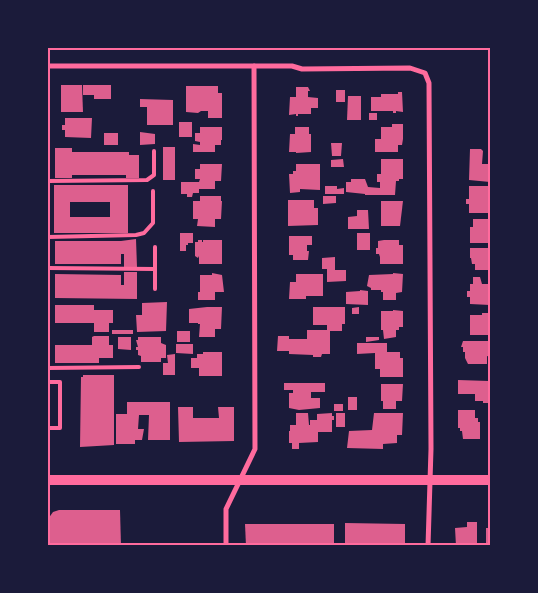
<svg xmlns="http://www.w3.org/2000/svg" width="538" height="593" viewBox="0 0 538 593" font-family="Commissioner,sans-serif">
<rect width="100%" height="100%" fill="#1b1b3a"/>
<g fill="#dd5f8e" fill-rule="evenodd">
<path d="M 61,85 L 82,85 L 83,112 L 61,112 Z"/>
<path d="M 83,85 L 111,85 L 111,99 L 94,99 L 94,95 L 83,95 Z"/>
<path d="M 186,86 L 218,86 L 218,93 L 222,93 L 222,118 L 208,118 L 208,111 L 201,111 L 198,113 L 186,112 Z"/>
<path d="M 296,87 L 308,87 L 310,91 L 308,91 L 308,97 L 318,98 L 318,108 L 311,108 L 311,114 L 298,114 L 298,116 L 296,116 L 296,114 L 289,115 L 290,97 L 296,97 Z"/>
<rect x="336" y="90" width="9" height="12"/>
<path d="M 398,92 L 402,92 L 403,112 L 396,111 L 396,113 L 393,113 L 393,111 L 371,111 L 371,97 L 381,97 L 381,94 L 398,94 Z"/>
<path d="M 348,96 L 361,96 L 361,120 L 347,120 Z"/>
<path d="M 140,99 L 173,100 L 173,125 L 147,125 L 147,107 L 140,107 Z"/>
<rect x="369" y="113" width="8" height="7"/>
<path d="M 65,118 L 92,118 L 91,138 L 65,137 L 65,130 L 62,130 L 62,125 L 65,125 Z"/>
<rect x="179" y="122" width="13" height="15"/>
<path d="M 392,124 L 403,124 L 403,139 L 402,145 L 398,145 L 398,152 L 375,152 L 375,139 L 381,139 L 381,127 L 392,127 Z"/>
<path d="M 200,127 L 222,127 L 222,140 L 221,140 L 221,145 L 215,145 L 215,152 L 193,152 L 193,144 L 200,145 L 200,142 L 195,141 L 195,133 L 200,133 Z"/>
<path d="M 295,127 L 309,127 L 309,134 L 311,134 L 311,152 L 296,153 L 296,152 L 289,152 L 290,134 L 295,134 Z"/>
<path d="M 140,132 L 155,134 L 155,144 L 140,145 Z"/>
<rect x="104" y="133" width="14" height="12"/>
<path d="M 331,143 L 342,143 L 341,156 L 332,156 Z"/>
<rect x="163" y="147" width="12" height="33"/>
<path d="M 55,148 L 72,148 L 72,152 L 129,152 L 129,155 L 139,155 L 139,178 L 126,178 L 126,175 L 72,175 L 72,178 L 55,178 Z"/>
<path d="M 470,149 L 481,149 L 483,151 L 482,164 L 488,164 L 488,174 L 490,174 L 490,182 L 469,180 Z"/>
<path d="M 343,159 L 344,167 L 331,167 L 331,160 Z"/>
<path d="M 381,159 L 403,159 L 403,179 L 399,179 L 399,181 L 396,181 L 395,195 L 365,195 L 365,194 L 346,192 L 346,182 L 351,182 L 351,179 L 365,179 L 368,187 L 380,188 L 380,182 L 377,182 L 377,174 L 381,174 Z"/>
<path d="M 200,164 L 222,164 L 221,181 L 215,181 L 215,189 L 199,189 L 199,193 L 193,193 L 192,197 L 187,197 L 187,194 L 181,194 L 181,182 L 199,182 L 200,179 L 195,179 L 195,169 L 200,169 Z"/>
<path d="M 296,164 L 320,164 L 320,190 L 300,189 L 300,192 L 290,193 L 289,174 L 293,174 L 293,171 L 296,171 Z"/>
<path d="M 54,185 L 128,185 L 128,233 L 54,233 ZM 70,202 L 110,202 L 110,217 L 70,217 Z"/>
<path d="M 325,186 L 337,186 L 337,189 L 344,188 L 344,194 L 325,194 Z"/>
<path d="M 469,186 L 490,186 L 490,213 L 469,213 L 469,204 L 466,204 L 466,199 L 469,199 Z"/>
<path d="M 200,196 L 221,196 L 221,201 L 222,201 L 221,219 L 215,219 L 215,227 L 197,226 L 198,219 L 193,219 L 193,201 L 200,201 Z"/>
<path d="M 323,196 L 336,196 L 336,203 L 323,204 Z"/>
<path d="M 288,200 L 314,200 L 314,208 L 318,208 L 318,225 L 288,226 Z"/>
<path d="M 381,201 L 403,201 L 400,226 L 381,226 Z"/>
<path d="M 357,210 L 368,210 L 369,229 L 348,229 L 348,217 L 357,216 Z"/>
<path d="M 473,219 L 490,219 L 490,243 L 470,243 L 470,227 L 473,227 Z"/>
<path d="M 180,233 L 193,233 L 193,243 L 188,243 L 188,245 L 186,245 L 186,251 L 180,251 Z"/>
<rect x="357" y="233" width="13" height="17"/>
<path d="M 289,236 L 312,236 L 312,245 L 307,245 L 307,251 L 309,251 L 308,260 L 293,260 L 293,255 L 289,255 Z"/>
<path d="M 136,239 L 137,267 L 124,267 L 124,254 L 121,254 L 121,264 L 55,264 L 55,241 L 121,241 Z"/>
<path d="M 198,240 L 202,240 L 202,242 L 203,242 L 203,240 L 222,240 L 222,264 L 199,264 L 199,256 L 198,258 L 195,256 L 195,242 L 198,242 Z"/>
<path d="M 384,240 L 399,240 L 399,245 L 403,245 L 403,264 L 380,264 L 380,257 L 379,254 L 376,254 L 376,248 L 378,248 L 378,241 Z"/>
<path d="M 470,248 L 490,248 L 490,270 L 475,270 L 475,264 L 472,264 L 471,258 L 470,258 Z"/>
<path d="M 335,257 L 335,270 L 346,270 L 346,281 L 327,282 L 327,269 L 322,269 L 322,258 Z"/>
<path d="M 124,272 L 137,272 L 137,299 L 55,298 L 55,274 L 121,275 L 121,285 L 124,285 Z"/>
<path d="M 212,273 L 222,275 L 224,292 L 215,292 L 215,300 L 198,300 L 198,292 L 200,292 L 200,275 L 212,275 Z"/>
<path d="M 393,273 L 403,274 L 402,292 L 396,293 L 396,300 L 383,300 L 383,292 L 381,292 L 381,290 L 371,290 L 371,288 L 367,286 L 369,275 L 393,274 Z"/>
<path d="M 296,274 L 323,274 L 323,296 L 306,296 L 306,299 L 289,299 L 290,282 L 296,282 Z"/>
<path d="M 473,277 L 480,277 L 482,284 L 490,284 L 490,305 L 470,304 L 470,297 L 467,297 L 467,291 L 470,291 L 470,284 L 473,284 Z"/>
<path d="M 360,290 L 368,291 L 368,305 L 346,304 L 346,292 L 360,291 Z"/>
<path d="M 167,302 L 166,331 L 137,332 L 136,315 L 142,315 L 142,303 Z"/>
<path d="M 55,305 L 94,305 L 94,310 L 113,310 L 113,323 L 109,323 L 109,332 L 94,332 L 94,323 L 55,323 Z"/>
<path d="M 207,307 L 222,307 L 221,329 L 215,329 L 215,337 L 199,337 L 200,324 L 198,324 L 198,323 L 189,323 L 189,309 Z"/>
<path d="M 313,307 L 345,307 L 345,324 L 342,324 L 342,331 L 330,331 L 330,354 L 322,354 L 321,357 L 313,357 L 313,355 L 289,354 L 289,351 L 277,351 L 278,336 L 289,336 L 289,339 L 307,339 L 307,330 L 327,330 L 327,325 L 313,325 Z"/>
<path d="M 359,307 L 359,314 L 352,314 L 352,308 Z"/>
<path d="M 393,310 L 403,311 L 403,327 L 399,327 L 399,330 L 396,330 L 396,337 L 384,339 L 383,330 L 381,330 L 381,311 L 393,311 Z"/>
<path d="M 482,313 L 490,313 L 490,335 L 470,335 L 470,315 L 482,315 Z"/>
<rect x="112" y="330" width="21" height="4"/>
<rect x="177" y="331" width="13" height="11"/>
<path d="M 94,336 L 109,336 L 109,345 L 113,345 L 113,358 L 99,358 L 99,363 L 55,363 L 55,345 L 92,345 L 92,337 Z"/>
<path d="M 118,337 L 131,337 L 131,350 L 118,349 Z"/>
<path d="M 138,337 L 161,337 L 161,343 L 166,345 L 166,358 L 161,358 L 161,362 L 141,362 L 141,356 L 138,355 L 138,350 L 136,350 L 136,347 L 138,347 L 136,340 L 138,340 Z"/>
<path d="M 366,337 L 379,337 L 379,340 L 366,342 Z"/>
<path d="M 463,341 L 488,341 L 488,345 L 490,345 L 490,357 L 487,356 L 487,364 L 468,364 L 465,358 L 465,352 L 463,352 L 463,347 L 461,347 Z"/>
<path d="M 357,343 L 387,343 L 387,352 L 400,352 L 400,358 L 403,358 L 403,377 L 380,377 L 380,369 L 375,369 L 375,353 L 357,354 Z"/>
<path d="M 176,344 L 193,344 L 193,354 L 176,353 Z"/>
<path d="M 203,352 L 222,352 L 222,376 L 199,376 L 199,368 L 191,368 L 191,358 L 197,358 L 197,354 L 203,354 Z"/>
<path d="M 175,354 L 175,375 L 163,375 L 163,363 L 168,363 L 167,355 Z"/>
<path d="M 83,375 L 114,375 L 114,445 L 80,447 L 81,377 L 83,377 Z"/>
<path d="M 458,380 L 489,381 L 488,403 L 483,403 L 483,401 L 475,401 L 475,394 L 458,394 Z"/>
<path d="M 284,383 L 325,383 L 325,392 L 311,392 L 311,398 L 320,398 L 320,408 L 299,410 L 289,408 L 289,393 L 293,393 L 293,390 L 284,390 Z"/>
<path d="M 381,384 L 403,384 L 402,401 L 396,401 L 396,409 L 383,409 L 383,401 L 381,401 Z"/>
<rect x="348" y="397" width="9" height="13"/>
<path d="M 127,402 L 170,402 L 170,440 L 148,440 L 149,415 L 139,415 L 138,429 L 144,429 L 142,440 L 135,440 L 135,444 L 116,444 L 116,414 L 127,414 Z"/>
<rect x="334" y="404" width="9" height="7"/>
<path d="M 178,407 L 193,407 L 193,418 L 219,418 L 218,407 L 234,407 L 234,441 L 179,442 Z"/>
<path d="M 458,410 L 475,410 L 475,418 L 478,418 L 478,422 L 480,422 L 480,439 L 463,439 L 462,431 L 460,431 L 460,428 L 458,428 Z"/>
<path d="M 296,413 L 308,413 L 309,425 L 310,425 L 310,420 L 317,420 L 317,414 L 332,413 L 332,416 L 334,416 L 334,420 L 332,420 L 332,432 L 318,432 L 318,442 L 299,443 L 299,449 L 292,449 L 292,443 L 289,443 L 289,431 L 290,431 L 290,425 L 296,425 Z"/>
<rect x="336" y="413" width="9" height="14"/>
<path d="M 374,413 L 403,413 L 402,435 L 397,435 L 397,443 L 383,444 L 383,449 L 347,448 L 349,431 L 372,430 Z"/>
<path d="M 59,510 L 120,510 L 121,546 L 48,546 L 48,519 L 53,512 Z"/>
<path d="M 467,522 L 477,522 L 477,546 L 456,546 L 455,528 L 467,527 Z"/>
<path d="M 345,523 L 405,524 L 405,544 L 345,544 Z"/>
<path d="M 245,524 L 334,524 L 334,546 L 246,546 Z"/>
<rect x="486" y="528" width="4" height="18"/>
</g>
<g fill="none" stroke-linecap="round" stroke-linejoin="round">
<g stroke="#ff6b9d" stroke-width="4">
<path d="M 48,181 L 147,180 L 154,175 L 154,151"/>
<path d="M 48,237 L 136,235 L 144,233 L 153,223 L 153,191"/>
<path d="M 48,268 L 155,269"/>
<path d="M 155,289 L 155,247"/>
<path d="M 48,368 L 139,367"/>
<path d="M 48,382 L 60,382 L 60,428 L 48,428"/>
</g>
<g stroke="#ff6b9d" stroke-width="5">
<path d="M 48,66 L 292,66 L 302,69 L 410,68 L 425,73 L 429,83 L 431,449 L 428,546"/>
<path d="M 226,546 L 226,509 L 255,449 L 254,66"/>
</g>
<path stroke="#ff6b9d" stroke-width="10" d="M 48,480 L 490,480"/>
</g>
<rect width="538" height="593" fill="none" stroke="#1b1b3a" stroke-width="98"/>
<rect x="49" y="49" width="440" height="495" fill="none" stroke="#ff6b9d" stroke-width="2"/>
</svg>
